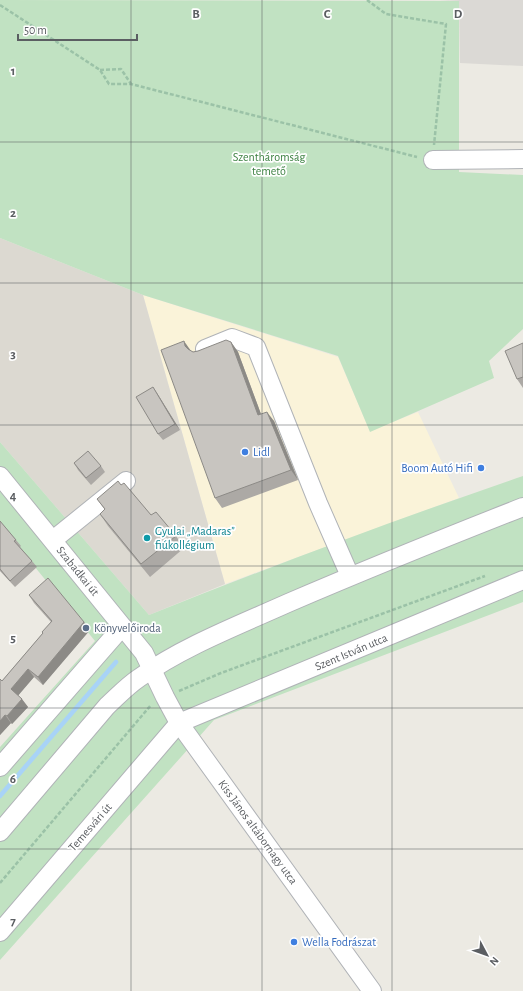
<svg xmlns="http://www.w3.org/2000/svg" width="523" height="991" viewBox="0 0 523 991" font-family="'Alegreya Sans',sans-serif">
<rect width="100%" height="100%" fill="#eceae3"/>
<path fill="#faf3d9" d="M 143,295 L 338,357 L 370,431 L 418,412 L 459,498 L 225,584 Z"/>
<path fill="#dbd9d5" d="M 440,0 L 523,0 L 523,66 L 460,63 L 459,1 Z"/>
<path fill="#dcd9d1" d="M 0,238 L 143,295 L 225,584 L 149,615 L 0,442 Z"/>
<g fill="#c1e2c2">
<path d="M 0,0 L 459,1 L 459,172 L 523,175 L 523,329 L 489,361 L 494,378 L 370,432 L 338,356 L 143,295 L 0,238 Z"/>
<path d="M 0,442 L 149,615 C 272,566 397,519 523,476 L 523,602 L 214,720 L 0,960 L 0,747 L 95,641 L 0,524 Z"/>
</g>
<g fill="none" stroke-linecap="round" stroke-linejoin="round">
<path stroke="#a8d3f7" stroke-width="4.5" d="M 0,796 L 116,662"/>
<defs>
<g id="minor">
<path d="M 433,160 L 523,159"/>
<path d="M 205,349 L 232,338 L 256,347 L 318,503 L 350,576"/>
<path d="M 0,476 L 144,653 L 165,697 L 179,723 L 372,991"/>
<path d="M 53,540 L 126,481"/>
<path d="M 0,767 L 122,627"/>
<path d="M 0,832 L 107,706 C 118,696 127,686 139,678 C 182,647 239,625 288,603 C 365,570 444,538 523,507"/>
<path d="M 0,932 L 179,723 L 523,580"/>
</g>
</defs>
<use href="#minor" stroke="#b0b3b7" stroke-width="20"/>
<g stroke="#9bc2a7" stroke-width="2.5" stroke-dasharray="4 2" stroke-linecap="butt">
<path d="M 367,0 L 386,14 L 446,24 L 434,145"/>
<path d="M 0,5 L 100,70 L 109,84 L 131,84 L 417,157"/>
<path d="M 100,70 L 121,69 L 131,84"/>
<path d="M 179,691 L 221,673 L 485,576"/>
<path d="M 0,883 L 151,705"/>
</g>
<use href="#minor" stroke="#fff" stroke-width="18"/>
</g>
<g fill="#aca9a5">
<path d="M 231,342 L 238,352 L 261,414 L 274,421 L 298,480 L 222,508 L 215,498 L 191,351 L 193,352 L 198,351 Z"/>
<path d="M 523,343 L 523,388 L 517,379 Z"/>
<path d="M 153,387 L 180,430 L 163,440 L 158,434 Z"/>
<path d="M 74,463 L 101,466 L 105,472 L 91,485 L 78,470 Z"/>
<path d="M 121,485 L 151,515 L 176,536 L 184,548 L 150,577 L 108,526 L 100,514 L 105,510 L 97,499 Z"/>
<path d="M 0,521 L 16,540 L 21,546 L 20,547 L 32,561 L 37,567 L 15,587 L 0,571 Z"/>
<path d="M 29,595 L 84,622 L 90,630 L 43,685 L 34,677 L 18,695 L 28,707 L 12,724 L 11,723 L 0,735 L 2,681 L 43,633 L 51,622 L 34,603 Z"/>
</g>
<g fill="#8c8a86">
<path d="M 184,341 L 191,351 L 192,355 L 185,346 Z"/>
<path d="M 231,342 L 238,352 L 265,425 L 258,415 Z"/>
<path d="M 153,387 L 157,393 L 180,430 L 175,424 Z"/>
<path d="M 267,412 L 274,421 L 298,480 L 291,470 Z"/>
<path d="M 84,622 L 90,630 L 43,685 L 38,677 Z"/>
<path d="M 28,669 L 34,677 L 17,697 L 11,689 Z"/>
<path d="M 22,699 L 28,707 L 12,724 L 7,716 Z"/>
<path d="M 5,715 L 11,723 L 0,735 L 0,721 Z"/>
</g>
<g fill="#c8c5c0" stroke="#8c8a86">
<path d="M 226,340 L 231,342 L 258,415 L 267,412 L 291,470 L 215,498 L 161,350 L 184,341 L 185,346 L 188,349 L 193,352 L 198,351 Z"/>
<path d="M 523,343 L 523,377 L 517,379 L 505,351 Z"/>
<path d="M 153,387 L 175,424 L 158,434 L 136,397 Z"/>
<path d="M 88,451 L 101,466 L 86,478 L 74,463 Z"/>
<path d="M 118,481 L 121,485 L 124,483 L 151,515 L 156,512 L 176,536 L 141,564 L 100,514 L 105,509 L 97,499 Z"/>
<path d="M 0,521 L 16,540 L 14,541 L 32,561 L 10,581 L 0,569 Z"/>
<path d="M 48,578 L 84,622 L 38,677 L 28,669 L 11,689 L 22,699 L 7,716 L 5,715 L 0,721 L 0,679 L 2,681 L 43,633 L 42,632 L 52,621 L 29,595 Z"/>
</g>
<path fill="none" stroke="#5b5e62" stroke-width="1" stroke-opacity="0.55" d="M 131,0 L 131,991M 262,0 L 262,991M 392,0 L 392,991M 0,142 L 523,142M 0,283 L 523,283M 0,425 L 523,425M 0,566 L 523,566M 0,708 L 523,708M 0,849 L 523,849"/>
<g fill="#3f7fe0" stroke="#fff" stroke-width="1.5">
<circle cx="245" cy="452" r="4"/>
<circle cx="481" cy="468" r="4"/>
<circle cx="294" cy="942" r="4"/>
</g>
<circle fill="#0f9aa8" stroke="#fff" stroke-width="1.5" cx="147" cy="538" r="4"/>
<circle fill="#5c6f8a" stroke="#fff" stroke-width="1.5" cx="86" cy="628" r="4"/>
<g text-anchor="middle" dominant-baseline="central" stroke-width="3.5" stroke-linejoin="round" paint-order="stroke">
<g font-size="12" fill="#3c8041" stroke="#fff">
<text x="269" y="157">Szentháromság<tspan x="269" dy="14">temető</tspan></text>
</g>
<g font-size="12" fill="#366cbe" stroke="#fff" text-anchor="start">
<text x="253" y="452">Lidl</text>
<text x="473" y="468" text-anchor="end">Boom Autó Hifi</text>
<text x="302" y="942">Wella Fodrászat</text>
</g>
<g font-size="12" fill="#0d838f" stroke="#fff" text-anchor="start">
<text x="155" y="531">Gyulai „Madaras”<tspan x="155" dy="14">fiúkollégium</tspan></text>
</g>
<g font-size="12" fill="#5b5e62" stroke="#fff">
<text transform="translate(78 571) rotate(51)">Szabadkai út</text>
<text transform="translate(351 652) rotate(-23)">Szent István utca</text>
<text transform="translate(90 827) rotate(-49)">Temesvári út</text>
<text transform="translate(258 832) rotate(54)">Kiss János altábornagy utca</text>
</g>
<g font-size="12" fill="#4e5e75" stroke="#fff" text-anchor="start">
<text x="94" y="628">Könyvelőiroda</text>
</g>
</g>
<g font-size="13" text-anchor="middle" font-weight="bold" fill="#5b5e62" stroke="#fff" stroke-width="3.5" stroke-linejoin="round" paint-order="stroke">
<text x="196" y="18">B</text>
<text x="327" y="18">C</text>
<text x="458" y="18">D</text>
<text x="13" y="75">1</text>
<text x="13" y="217">2</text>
<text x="13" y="358">3</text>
<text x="13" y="500">4</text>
<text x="13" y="642">5</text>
<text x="13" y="783">6</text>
<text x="13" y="925">7</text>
</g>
<g transform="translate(487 955) rotate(131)" stroke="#ffffff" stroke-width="3" paint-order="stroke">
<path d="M0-3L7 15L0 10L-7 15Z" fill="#5b5e62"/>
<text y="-6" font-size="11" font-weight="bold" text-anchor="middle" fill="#5b5e62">N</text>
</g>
<path d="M18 34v6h119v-6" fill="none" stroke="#5b5e62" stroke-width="2"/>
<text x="24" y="34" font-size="12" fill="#5b5e62" stroke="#ffffff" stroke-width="3" paint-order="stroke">50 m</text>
</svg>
